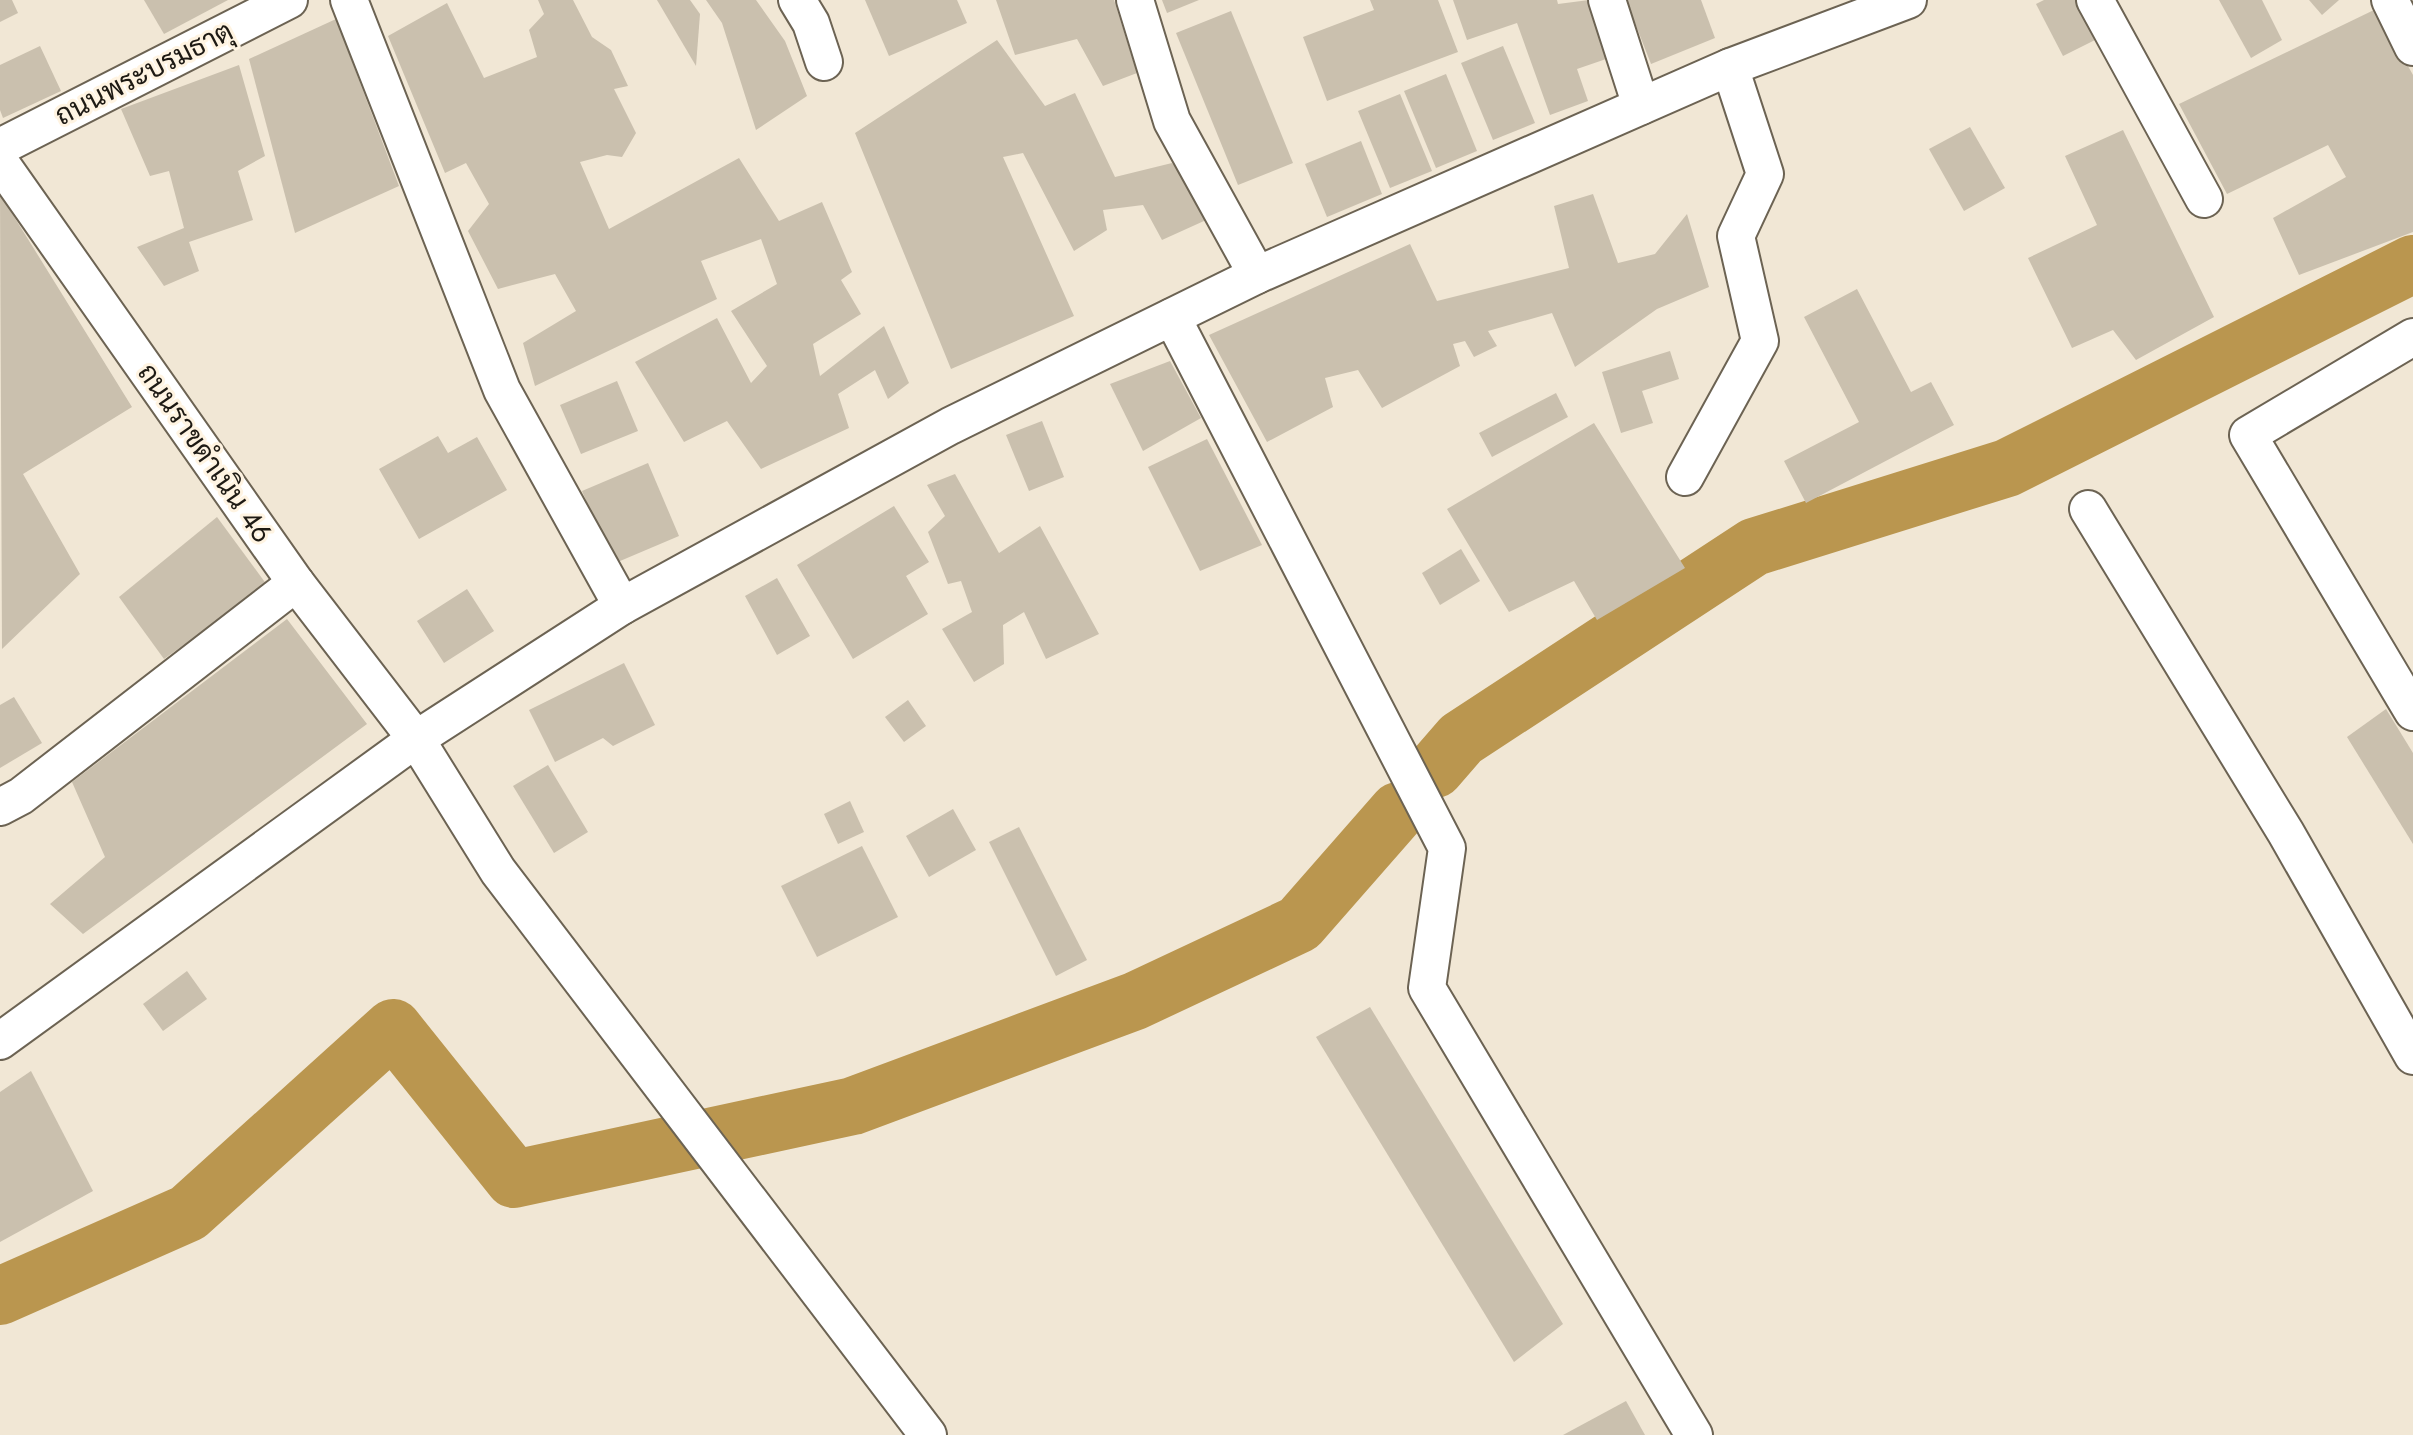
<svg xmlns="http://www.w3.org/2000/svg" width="2413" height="1435" viewBox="0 0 2413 1435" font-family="Jost,Sarabun,sans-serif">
<rect width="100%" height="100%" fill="#f1e7d5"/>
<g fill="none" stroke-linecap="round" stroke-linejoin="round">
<g stroke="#ba964f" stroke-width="58">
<path d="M 1435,769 L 1461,739 L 1754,547 L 2007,468 L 2413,264"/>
<path d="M 0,1296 L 188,1213 L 393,1028 L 514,1179 L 853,1106 L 1135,1001 L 1299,924 L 1398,811"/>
</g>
</g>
<g fill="#cac0ae">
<path d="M 0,0 L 12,0 L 18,13 L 0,22 Z"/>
<path d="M 144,0 L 228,0 L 164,34 Z"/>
<path d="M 538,0 L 573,0 L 592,37 L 611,50 L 628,86 L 614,89 L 636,133 L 622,157 L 607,155 L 580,162 L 609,229 L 739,158 L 779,221 L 822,202 L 852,272 L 841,280 L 861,314 L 813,344 L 820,376 L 884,326 L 909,383 L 888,399 L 875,370 L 838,394 L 849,428 L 761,469 L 727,421 L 684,442 L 635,362 L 717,318 L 751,383 L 767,366 L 731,311 L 777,284 L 761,239 L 701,261 L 717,299 L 535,386 L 523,343 L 576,311 L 555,274 L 498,289 L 468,231 L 489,204 L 466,163 L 445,173 L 388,36 L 447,3 L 484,78 L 537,57 L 529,30 L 544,14 Z"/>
<path d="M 657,0 L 690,0 L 700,14 L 696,66 Z"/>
<path d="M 706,0 L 756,0 L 785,41 L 807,96 L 756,130 L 722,23 Z"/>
<path d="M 865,0 L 957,0 L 967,23 L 889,56 Z"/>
<path d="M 996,0 L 1114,0 L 1137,73 L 1103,86 L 1077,39 L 1015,55 Z"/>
<path d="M 1162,0 L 1199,0 L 1167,13 Z"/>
<path d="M 1370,0 L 1438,0 L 1458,52 L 1327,101 L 1303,37 L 1374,10 Z"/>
<path d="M 1453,0 L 1557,0 L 1558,4 L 1589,0 L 1609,58 L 1577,69 L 1588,101 L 1550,115 L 1517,23 L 1467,40 Z"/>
<path d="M 1626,0 L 1701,0 L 1715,38 L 1651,64 Z"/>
<path d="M 2044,0 L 2079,0 L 2099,38 L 2063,56 L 2036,4 Z"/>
<path d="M 2219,0 L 2262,0 L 2282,40 L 2251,58 Z"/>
<path d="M 2309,0 L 2339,0 L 2322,15 Z"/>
<path d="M 2376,9 L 2413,75 L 2413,232 L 2299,275 L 2273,218 L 2346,177 L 2328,145 L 2227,194 L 2179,104 Z"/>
<path d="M 1231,11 L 1293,163 L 1238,185 L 1176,33 Z"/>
<path d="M 336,19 L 399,186 L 295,233 L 249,59 Z"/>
<path d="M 997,40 L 1045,106 L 1075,93 L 1115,177 L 1172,163 L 1215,216 L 1162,240 L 1143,205 L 1103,210 L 1107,230 L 1074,251 L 1023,153 L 1003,157 L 1074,316 L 951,369 L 855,133 Z"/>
<path d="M 40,46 L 61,91 L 3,118 L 0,110 L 0,65 Z"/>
<path d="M 1503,46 L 1535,123 L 1493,140 L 1461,63 Z"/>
<path d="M 239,65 L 265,156 L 238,171 L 253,220 L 189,242 L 199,271 L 164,286 L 137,247 L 184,228 L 169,171 L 150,176 L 121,109 Z"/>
<path d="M 1446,74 L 1477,151 L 1436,168 L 1404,91 Z"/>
<path d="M 1400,94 L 1432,171 L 1390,188 L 1358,111 Z"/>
<path d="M 1970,127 L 2005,188 L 1964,211 L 1929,149 Z"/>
<path d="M 2123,130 L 2214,317 L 2136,360 L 2113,330 L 2072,348 L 2028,258 L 2097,225 L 2065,156 Z"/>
<path d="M 1361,141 L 1382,194 L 1327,217 L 1305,164 Z"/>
<path d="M 0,194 L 132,407 L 23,474 L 80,574 L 2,649 Z"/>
<path d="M 1593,194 L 1618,263 L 1655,254 L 1687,214 L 1709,287 L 1657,309 L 1575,367 L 1552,313 L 1488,331 L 1497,346 L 1474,357 L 1465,341 L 1453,344 L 1460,366 L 1382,408 L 1358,370 L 1325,378 L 1333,407 L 1267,442 L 1209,335 L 1410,244 L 1437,301 L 1569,268 L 1554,206 Z"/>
<path d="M 1857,289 L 1911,392 L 1931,382 L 1954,425 L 1806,503 L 1784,461 L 1859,422 L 1804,317 Z"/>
<path d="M 1670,351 L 1679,379 L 1642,391 L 1653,423 L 1621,433 L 1602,372 Z"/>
<path d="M 1170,361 L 1201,418 L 1143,451 L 1110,384 Z"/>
<path d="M 617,381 L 638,431 L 581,454 L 560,405 Z"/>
<path d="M 1556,393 L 1568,417 L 1492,457 L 1479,433 Z"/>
<path d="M 1042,421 L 1064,477 L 1029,491 L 1006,435 Z"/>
<path d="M 1594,423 L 1685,568 L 1597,620 L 1574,581 L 1509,612 L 1447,509 Z"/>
<path d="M 438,436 L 448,453 L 477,437 L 507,490 L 419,539 L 379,469 Z"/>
<path d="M 1207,439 L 1262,545 L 1200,571 L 1148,467 Z"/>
<path d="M 648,463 L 679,536 L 613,564 L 582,491 Z"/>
<path d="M 955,474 L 999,553 L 1040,526 L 1099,634 L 1046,659 L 1024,612 L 1003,625 L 1004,664 L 974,682 L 942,629 L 972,612 L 961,581 L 948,584 L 928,532 L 945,516 L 927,485 Z"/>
<path d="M 894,506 L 929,562 L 906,576 L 928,614 L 853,659 L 797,565 Z"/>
<path d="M 217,517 L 267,585 L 164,659 L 119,597 Z"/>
<path d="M 1461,549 L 1480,581 L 1440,605 L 1422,573 Z"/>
<path d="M 777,578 L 810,636 L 777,655 L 745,596 Z"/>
<path d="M 467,589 L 494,631 L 444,663 L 417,621 Z"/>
<path d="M 287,619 L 367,724 L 83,934 L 50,904 L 105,857 L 72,782 Z"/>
<path d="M 624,663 L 655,725 L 613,746 L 603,738 L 555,762 L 529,710 Z"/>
<path d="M 14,697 L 42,743 L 0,768 L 0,705 Z"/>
<path d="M 908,700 L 926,726 L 904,742 L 885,717 Z"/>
<path d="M 2386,709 L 2413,753 L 2413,844 L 2347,737 Z"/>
<path d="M 548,765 L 588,832 L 554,853 L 513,786 Z"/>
<path d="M 850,801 L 864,832 L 838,844 L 824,814 Z"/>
<path d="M 953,809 L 976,850 L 929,877 L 906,836 Z"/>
<path d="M 1019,827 L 1087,960 L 1056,976 L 989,842 Z"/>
<path d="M 862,846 L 898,917 L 817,957 L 781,886 Z"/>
<path d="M 187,971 L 207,999 L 163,1031 L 143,1004 Z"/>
<path d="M 1370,1007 L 1563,1324 L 1514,1362 L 1316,1037 Z"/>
<path d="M 31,1071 L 93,1191 L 0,1242 L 0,1092 Z"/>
<path d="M 1626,1401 L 1645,1435 L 1563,1435 Z"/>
</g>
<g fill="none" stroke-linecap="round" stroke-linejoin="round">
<defs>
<g id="minor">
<path d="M 349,0 L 502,390 L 622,606"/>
<path d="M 797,0 L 811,23 L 824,62"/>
<path d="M 1135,0 L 1172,121 L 1257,275"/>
<path d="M 1607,0 L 1641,106"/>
<path d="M 2095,0 L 2204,199"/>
<path d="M 2390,0 L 2413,47"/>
<path d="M 0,147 L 289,0"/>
<path d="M 0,162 L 296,583 L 416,739 L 498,871 L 928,1435"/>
<path d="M 1172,317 L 1447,848 L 1427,988 L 1694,1435"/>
<path d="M 2413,337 L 2248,435 L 2413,712"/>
<path d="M 1685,477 L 1760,341 L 1736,236 L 1765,174 L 1730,67"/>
<path d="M 2088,509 L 2286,833 L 2413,1056"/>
<path d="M 0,807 L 21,796 L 296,583"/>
<path d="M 0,1041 L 416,739 L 622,606 L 950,426 L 1257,275 L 1730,67 L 1908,0"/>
</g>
</defs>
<use href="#minor" stroke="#6c6353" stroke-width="40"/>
<use href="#minor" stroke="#fff" stroke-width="36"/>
</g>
<g text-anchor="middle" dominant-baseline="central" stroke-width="6" stroke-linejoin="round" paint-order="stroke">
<g font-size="28" fill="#1e1a14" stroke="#fff4e2">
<text transform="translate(144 73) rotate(-27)">ถนนพระบรมธาตุ</text>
<text transform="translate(205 453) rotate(55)">ถนนราขดำเนิน 46</text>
</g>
</g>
</svg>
